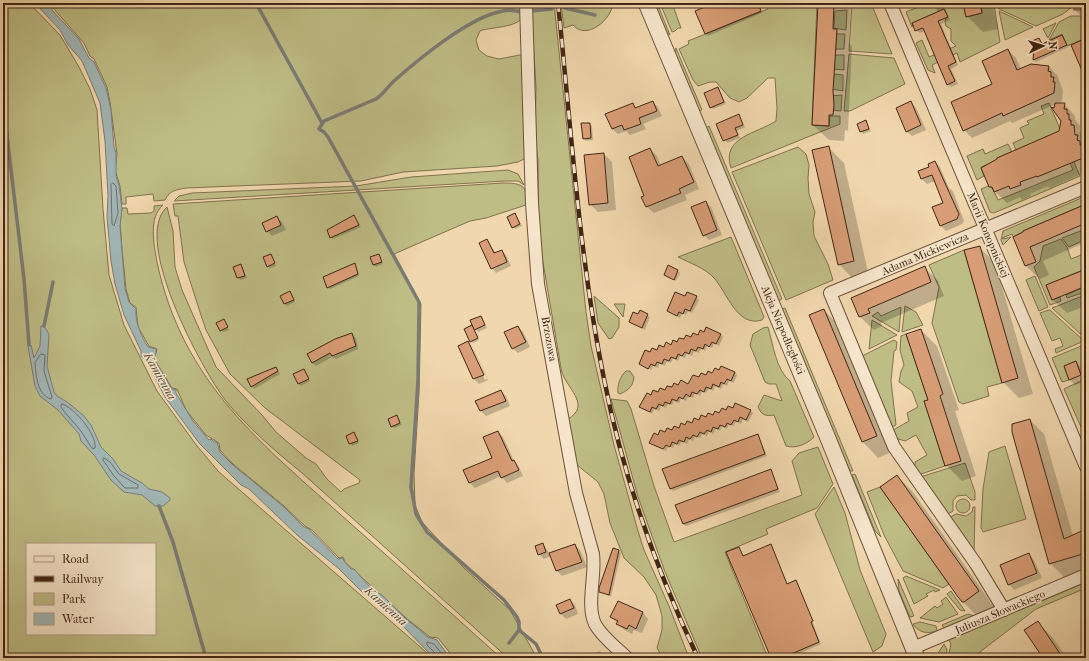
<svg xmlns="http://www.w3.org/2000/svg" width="1089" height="661" viewBox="0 0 1089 661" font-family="'IM FELL French Canon',serif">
<rect width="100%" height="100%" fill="#f1d7ad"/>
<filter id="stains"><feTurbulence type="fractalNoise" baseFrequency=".005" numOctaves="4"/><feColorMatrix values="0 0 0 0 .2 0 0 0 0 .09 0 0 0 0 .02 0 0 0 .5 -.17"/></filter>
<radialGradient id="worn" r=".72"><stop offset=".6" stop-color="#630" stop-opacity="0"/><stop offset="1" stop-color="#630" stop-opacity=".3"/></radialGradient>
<g fill="#bfbd86" stroke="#80724e" fill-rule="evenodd">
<path d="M 3,3 L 29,3 L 60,35 L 79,67 L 90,89 L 97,110 L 103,209 L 109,275 L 124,325 L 157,391 L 197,446 L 219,472 L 433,658 L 3,658 ZM 27,544 L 155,544 L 155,634 L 27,634 Z"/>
<path d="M 51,3 L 523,3 C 523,7 524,12 523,16 C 519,28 489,27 480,31 L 476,40 L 479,50 L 487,56 L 499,59 L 520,55 L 524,57 L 523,111 L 526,152 L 524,159 L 518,162 L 497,166 L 403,172 L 361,181 L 186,188 C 176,190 170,190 165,200 L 154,201 L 153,194 L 126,197 L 126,204 L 122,204 L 120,186 L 115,170 L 117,154 L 110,102 L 107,87 L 94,59 L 90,56 L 84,43 L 53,8 Z"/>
<path d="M 531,3 L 554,3 L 586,312 L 591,346 L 614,445 L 638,531 L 644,550 L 669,606 L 689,658 L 663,658 L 657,648 L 662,630 L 662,616 L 656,595 L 644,577 L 624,558 L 610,523 L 604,494 L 598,482 L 576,464 L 568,419 C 590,406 570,391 563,375 C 561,371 561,367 560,362 L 539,239 L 538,160 L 535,139 L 536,87 Z"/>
<path d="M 561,3 L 613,3 C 612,19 587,41 573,25 L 564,28 Z"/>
<path d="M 653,3 L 657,3 L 670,35 L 665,31 Z"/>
<path d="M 660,3 L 672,3 L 681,28 L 678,28 L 675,31 L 672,32 Z"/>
<path d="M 766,3 L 817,3 L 812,125 L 829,126 L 830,116 L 840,116 L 840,124 L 731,168 C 721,137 756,134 776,121 L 777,108 L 775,78 L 768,78 L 747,98 L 739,102 L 730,98 L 716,82 L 710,82 L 698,86 L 693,80 L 679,49 L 689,44 L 688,41 L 768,9 Z"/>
<path d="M 852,3 L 871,3 L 892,54 L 849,51 Z"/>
<path d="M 928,3 L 963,3 L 966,17 L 982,13 L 981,6 L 994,4 L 1000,42 L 960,62 L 957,53 L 932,65 L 935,73 L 928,70 L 916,43 L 922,40 L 929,57 L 956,46 L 951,41 L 951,29 L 946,26 L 945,21 L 947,16 L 944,9 L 913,23 L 912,27 L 906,12 Z"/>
<path d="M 997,3 L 1077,3 L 1063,14 L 1036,26 L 999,9 Z"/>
<path d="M 1080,3 L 1086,3 L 1086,10 L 1073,10 Z"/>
<path d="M 847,10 L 846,30 L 834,28 L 835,11 Z"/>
<path d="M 999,11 L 1033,27 L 1005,40 Z"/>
<path d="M 1071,16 L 1086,16 L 1086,38 L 1067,46 L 1062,34 L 1049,40 L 1059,22 Z"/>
<path d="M 1056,23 L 1048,38 L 1043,29 Z"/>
<path d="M 834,34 L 845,34 L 844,49 L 834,49 Z"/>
<path d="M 676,48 L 702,110 L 699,111 L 675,54 Z"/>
<path d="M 849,54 L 894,58 L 905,84 L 850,111 L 844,111 Z"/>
<path d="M 837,55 L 844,55 L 844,70 L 833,69 L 834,56 Z"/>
<path d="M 836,74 L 843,75 L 843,91 L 832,89 L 832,76 Z"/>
<path d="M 842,95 L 841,111 L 831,110 L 831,96 Z"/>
<path d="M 1049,103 L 1080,176 L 994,213 L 990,212 L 981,189 L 991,185 L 998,200 L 1073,170 L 1065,151 L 1016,150 L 1013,143 L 1024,138 L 1020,128 L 1029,124 L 1027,121 L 1044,114 L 1041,106 Z"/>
<path d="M 709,126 L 782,299 L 778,301 L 706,128 Z"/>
<path d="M 1008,144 L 1012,152 L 997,158 L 998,160 L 981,167 L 984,176 L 977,180 L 967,156 L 983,149 L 985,154 Z"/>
<path d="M 798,147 L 806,154 L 809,165 L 808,178 L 809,194 L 815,212 L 813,222 L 814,236 L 828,264 L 833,280 L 786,300 L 732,172 Z"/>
<path d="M 508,170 L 518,174 L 524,185 L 518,181 L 505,181 L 174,201 L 179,196 L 192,193 L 356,186 L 411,177 Z"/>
<path d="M 503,183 C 522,183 526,185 529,204 L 486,218 L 470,221 L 394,254 L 421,304 L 419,393 L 414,474 L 415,505 L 422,522 L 464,568 L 510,610 L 537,658 L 508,658 L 301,472 C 275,451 247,427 226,401 C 202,370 131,239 167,207 L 173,231 L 175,267 L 182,290 L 216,367 L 262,415 L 276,432 L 306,458 L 316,464 L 327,479 L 341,492 L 344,489 L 359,483 L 360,480 L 265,408 L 230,374 L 206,330 L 199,309 L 184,262 L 178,216 L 175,216 L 173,204 Z"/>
<path d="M 1086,196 L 1086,204 L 1023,231 L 1023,232 L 1013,237 L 1012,234 L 1002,238 L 1003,239 L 1011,237 L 1003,245 L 1001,240 L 1003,231 Z"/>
<path d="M 163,205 C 148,218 154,244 157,262 C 183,384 262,444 350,523 C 401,568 451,613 501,658 L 454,658 L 438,638 L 430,637 L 406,618 L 345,562 L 343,557 L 339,558 L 312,530 L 305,526 L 284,506 L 233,464 L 220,450 L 219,443 L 206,435 L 186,410 L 177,389 L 172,388 L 154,359 L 157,349 L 149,346 L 138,327 L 136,307 L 130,303 L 126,289 L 122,249 L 120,222 L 122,208 L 127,208 L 128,214 L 151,213 L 154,211 L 154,206 Z"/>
<path d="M 1083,230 L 1086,239 L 1069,247 L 1062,238 Z"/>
<path d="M 731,237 L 762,312 L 764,317 L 762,320 C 737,328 727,292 714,278 C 705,268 690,263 678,257 Z"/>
<path d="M 1061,239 L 1067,247 L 1071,259 L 1086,253 L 1086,269 L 1046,285 L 1052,300 L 1060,297 L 1061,301 L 1050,305 L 1034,267 L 1040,261 L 1043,246 Z"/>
<path d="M 964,250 L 1002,383 L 987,387 L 989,396 L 963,404 L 959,402 L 932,323 L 939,287 L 929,265 Z"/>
<path d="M 1035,276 L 1048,307 L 1039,311 L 1026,280 Z"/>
<path d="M 1082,288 L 1082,293 L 1067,298 L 1066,295 Z"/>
<path d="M 1085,295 L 1086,298 L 1086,339 L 1052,308 Z"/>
<path d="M 594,296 L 619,318 L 619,327 L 612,338 L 609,339 L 598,323 Z"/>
<path d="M 614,304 L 625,304 L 623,317 Z"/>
<path d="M 905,306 L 916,312 L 923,325 L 902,332 Z"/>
<path d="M 901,307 L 899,332 L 872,316 L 878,312 L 881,316 Z"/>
<path d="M 785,308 L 853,471 L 850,471 L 782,309 Z"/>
<path d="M 1049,310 L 1050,310 L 1084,341 L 1056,353 L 1055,349 L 1063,346 L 1060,338 L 1052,341 L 1040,313 Z"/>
<path d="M 872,320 L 897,335 L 869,349 Z"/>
<path d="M 768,327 C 773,344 776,370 790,381 L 814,437 C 807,444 796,449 786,446 L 774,415 C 766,416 762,416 758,407 L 764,395 L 782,401 L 776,384 L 769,384 L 765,382 L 750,345 L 753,334 L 763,328 Z"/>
<path d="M 906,334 L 928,400 L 924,401 L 945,466 L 915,476 L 915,462 L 927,455 L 916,435 L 905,441 L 892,437 L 888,433 L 909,421 L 907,413 L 918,407 L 912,391 L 899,382 L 901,371 L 904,365 L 900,350 L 901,336 Z"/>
<path d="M 894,340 L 897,342 L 896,350 L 894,351 L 891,381 L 896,425 L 888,429 L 860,357 Z"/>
<path d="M 1086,344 L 1086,425 L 1081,427 L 1064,389 L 1083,380 L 1076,361 L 1064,366 L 1069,380 L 1062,382 L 1052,358 Z"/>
<path d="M 626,371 L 630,371 L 634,377 C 633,386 629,390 620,394 L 618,393 C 617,386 620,376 626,371 Z"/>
<path d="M 611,399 L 627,401 L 631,409 L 654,486 L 674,542 L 802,495 L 792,461 L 799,453 L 818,447 L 833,484 L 817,508 L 766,529 L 768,534 L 725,552 L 768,658 L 702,658 L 665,572 L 638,497 Z"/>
<path d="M 1005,446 L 1026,519 L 983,532 L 981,528 L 983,489 L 989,452 Z"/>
<path d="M 965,463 L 975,492 L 975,500 L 971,500 L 966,495 L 957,496 L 953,501 L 953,511 L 946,515 L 917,478 Z"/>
<path d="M 855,474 L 881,537 L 875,531 L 852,475 Z"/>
<path d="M 834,487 L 845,513 L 860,570 L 886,634 L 882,646 L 873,652 L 815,514 Z"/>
<path d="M 880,487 L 949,584 L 943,588 L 903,571 L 884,535 L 867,492 Z"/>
<circle cx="963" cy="506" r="7"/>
<path d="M 973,507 L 975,507 L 974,555 L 949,518 L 956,514 L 966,516 L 972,512 Z"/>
<path d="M 906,576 L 940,590 L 935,592 L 934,590 L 926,594 L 928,596 L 914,604 L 903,578 Z"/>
<path d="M 898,579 L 914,616 L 910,617 L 899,591 Z"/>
<path d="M 1086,582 L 1086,588 L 1036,609 L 972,658 L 948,658 L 951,644 L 949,640 Z"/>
<path d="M 951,591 L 965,611 L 960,610 L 947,594 Z"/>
<path d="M 946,597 L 958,614 L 939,622 L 920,618 L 935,606 L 937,608 L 943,604 L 941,601 Z"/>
<path d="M 968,614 L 974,616 L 944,628 L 942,625 Z"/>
<path d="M 920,622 L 936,626 L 937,631 C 927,634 919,633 913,624 Z"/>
<path d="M 944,644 L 947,650 L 945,658 L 935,658 Z"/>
</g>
<g fill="#a1b6b6" stroke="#7b7c76">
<path d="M 35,3 L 51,4 L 52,10 L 79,39 L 89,58 L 94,62 L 106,88 L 111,110 L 114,147 L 116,153 L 116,177 L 119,185 L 122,209 L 120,226 L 125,289 L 129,302 L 136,309 C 135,322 141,336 148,347 L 156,349 L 156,354 L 153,357 L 172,389 L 174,390 L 176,389 L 176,393 L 193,421 L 209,440 L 211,439 L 214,442 L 217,442 L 220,452 L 233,465 L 284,507 L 304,527 L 309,529 L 338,559 L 343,558 L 344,561 L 351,569 L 354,569 L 369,586 L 383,596 L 405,618 L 428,637 L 437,640 L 450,658 L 433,657 L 397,620 L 376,601 L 362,592 L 338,568 L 297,535 L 249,489 L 241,485 L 199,443 L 165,397 L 146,360 L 141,356 L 141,351 L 124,315 L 115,284 L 111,261 L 107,217 L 108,196 L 105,141 L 100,103 L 82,61 L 68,45 L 60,30 Z"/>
<path d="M 41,326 L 44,326 L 49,334 L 47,366 L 54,392 L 57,396 L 67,402 L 83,415 L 91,425 L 101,447 L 113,459 L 121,471 L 142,483 L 149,489 L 162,492 L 170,498 L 170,500 L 163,506 L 155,506 L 142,495 L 124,492 L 111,480 L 94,455 L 81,441 L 79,434 L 58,410 L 40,396 L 35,386 L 28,346 L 31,345 L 34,358 L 40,346 Z"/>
</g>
<g fill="#0003" fill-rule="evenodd">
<path d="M 717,3 L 758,3 L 762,13 L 708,36 L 706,34 Z"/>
<path d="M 819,3 L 851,3 L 849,43 L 852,46 L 848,131 L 845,130 L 844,141 L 829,140 L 813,125 Z"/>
<path d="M 934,3 L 943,3 L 950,20 L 941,24 L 958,65 L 951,69 L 958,84 L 951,87 L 948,84 L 925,31 L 920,33 L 916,30 L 938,13 Z"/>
<path d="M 964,3 L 992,3 L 998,29 L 983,32 L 967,16 Z"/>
<path d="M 1068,3 L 1086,3 L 1086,13 L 1080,15 Z"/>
<path d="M 1062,36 L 1068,47 L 1036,62 L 1034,60 L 1039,39 L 1043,45 Z"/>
<path d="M 1008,50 L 1016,58 L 1021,69 L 1049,67 L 1057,75 L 1063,91 L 1062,101 L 1056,104 L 1064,104 L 1075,116 L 1075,119 L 1080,126 L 1080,131 L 1084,137 L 1086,172 L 1050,188 L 1048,186 L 1030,194 L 1031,196 L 1022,200 L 1020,197 L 1007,203 L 990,187 L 1060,132 L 1065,125 L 1055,109 L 1056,104 L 1012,123 L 1010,121 L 972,138 L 964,130 L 993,84 Z"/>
<path d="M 718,88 L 726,104 L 713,109 L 711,107 Z"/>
<path d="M 653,102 L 658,107 L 662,116 L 643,124 L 646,129 L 630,135 L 626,131 L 618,134 L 612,129 L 632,104 L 637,109 Z"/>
<path d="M 911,102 L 916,108 L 926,130 L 912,136 L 906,131 Z"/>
<path d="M 738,115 L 745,127 L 737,131 L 740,138 L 727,143 L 717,125 Z"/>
<path d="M 865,121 L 871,131 L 863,134 L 858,125 Z"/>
<path d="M 589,124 L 592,126 L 593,140 L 586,141 L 584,138 Z"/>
<path d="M 828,147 L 844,163 L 869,277 L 854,280 L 839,264 Z"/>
<path d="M 650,149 L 657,156 L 661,166 L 682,157 L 689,164 L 699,189 L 685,195 L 687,200 L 654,213 L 647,207 L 643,197 L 646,196 Z"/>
<path d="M 604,154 L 612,162 L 616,210 L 598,212 L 590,204 Z"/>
<path d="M 935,162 L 940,167 L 949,188 L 953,191 L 964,221 L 962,224 L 946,231 L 941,226 L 944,203 L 936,181 L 927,184 L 922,179 L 919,172 L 930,167 Z"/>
<path d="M 705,202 L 711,207 L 722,235 L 709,240 L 704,235 Z"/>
<path d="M 1086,205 L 1086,242 L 1043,261 L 1049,275 L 1040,279 L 1026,266 L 1014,237 Z"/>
<path d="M 515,215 L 522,226 L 515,229 L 513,227 Z"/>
<path d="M 354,216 L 361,227 L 333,239 L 330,237 Z"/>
<path d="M 277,217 L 282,222 L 286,230 L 272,236 L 267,231 Z"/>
<path d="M 487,240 L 496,253 L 502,251 L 506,255 L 511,266 L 496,273 L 492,268 Z"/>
<path d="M 979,247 L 995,263 L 1033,394 L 1019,398 L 1003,382 Z"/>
<path d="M 379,255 L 383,264 L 376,267 L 374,265 Z"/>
<path d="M 273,258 L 276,266 L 270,268 L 268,266 Z"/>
<path d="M 355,264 L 359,276 L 330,289 L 328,287 Z"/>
<path d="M 241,265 L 247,278 L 240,280 L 234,268 Z"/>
<path d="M 925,268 L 938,281 L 944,296 L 881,323 L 882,326 L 874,330 L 860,317 L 853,298 Z"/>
<path d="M 1086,270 L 1086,306 L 1067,313 L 1053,300 L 1048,286 Z"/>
<path d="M 677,271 L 680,273 L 676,281 L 665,275 Z"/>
<path d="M 290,292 L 295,302 L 287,306 L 285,304 Z"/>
<path d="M 696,297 L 699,300 L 692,313 L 688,311 L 686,315 L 682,313 L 680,318 L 668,311 L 685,298 Z"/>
<path d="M 824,310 L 839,326 L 892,452 L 878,458 L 863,442 L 810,316 Z"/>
<path d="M 640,311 L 650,317 L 645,330 L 630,321 L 639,315 Z"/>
<path d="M 481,317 L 487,328 L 478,332 L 475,329 Z"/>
<path d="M 224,320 L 229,330 L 223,332 L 220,330 Z"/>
<path d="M 518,327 L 523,332 L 530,347 L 518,353 L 512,348 Z"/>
<path d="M 474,329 L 479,340 L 473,343 L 471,341 Z"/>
<path d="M 921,330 L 937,346 L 959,410 L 955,411 L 976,476 L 962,481 L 946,465 L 929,400 Z"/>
<path d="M 352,334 L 356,338 L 358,349 L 336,359 L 332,357 L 316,366 L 312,363 Z"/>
<path d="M 720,335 L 723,337 L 719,346 L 714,343 L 712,348 L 707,346 L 705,351 L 701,348 L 699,353 L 694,351 L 692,356 L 687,353 L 685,358 L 680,356 L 678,361 L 673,358 L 671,363 L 667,361 L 665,366 L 660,363 L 658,368 L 653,366 L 651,370 L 640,364 L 651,353 L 685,341 L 698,336 Z"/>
<path d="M 468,343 L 473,348 L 488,380 L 479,384 L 474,379 L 459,347 ZM 470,347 L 472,347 L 487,379 L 485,380 Z"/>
<path d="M 1076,362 L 1081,368 L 1086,381 L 1075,385 L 1070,380 Z"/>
<path d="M 276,368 L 280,374 L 254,389 L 248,380 Z"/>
<path d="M 304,370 L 310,381 L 301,386 L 298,383 Z"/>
<path d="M 735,372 L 737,375 L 734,383 L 729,381 L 727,386 L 723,384 L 721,389 L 715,386 L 713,391 L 709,388 L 706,393 L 702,391 L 700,396 L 695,393 L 693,398 L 688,396 L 686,401 L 681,398 L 679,403 L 674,401 L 672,405 L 668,404 L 666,408 L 661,406 L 659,411 L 654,409 L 652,414 L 641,407 L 652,396 L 679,386 L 689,385 L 699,378 L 713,374 Z"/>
<path d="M 501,391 L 506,396 L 510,406 L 486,416 L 481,411 Z"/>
<path d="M 734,409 L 750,410 L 753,413 L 748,422 L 743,419 L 741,424 L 736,421 L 734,426 L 729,424 L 727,429 L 722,426 L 720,431 L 716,429 L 713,434 L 709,431 L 707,436 L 702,434 L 700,438 L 695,436 L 693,441 L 689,439 L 687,444 L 682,441 L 679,446 L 675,444 L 673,448 L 668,446 L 666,451 L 650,442 L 666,434 Z"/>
<path d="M 397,416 L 402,425 L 394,428 L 392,426 Z"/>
<path d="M 1030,420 L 1044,434 L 1073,536 L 1086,531 L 1086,571 L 1064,577 L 1050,563 Z"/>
<path d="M 498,432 L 503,437 L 514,461 L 519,467 L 523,476 L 507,483 L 501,476 L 475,488 L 470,483 L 493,459 Z"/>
<path d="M 354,433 L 359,443 L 352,446 L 347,436 Z"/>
<path d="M 758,435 L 767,456 L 673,491 L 670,488 Z"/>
<path d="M 771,471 L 780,492 L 686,526 L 683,524 Z"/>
<path d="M 897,476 L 913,492 L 994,607 L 979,618 L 963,602 Z"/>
<path d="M 543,544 L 550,554 L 575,545 L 580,550 L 587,567 L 562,576 L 557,571 L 552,556 L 544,559 L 539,554 Z"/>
<path d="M 771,546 L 788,585 L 796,581 L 798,584 L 821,644 L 789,658 L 772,658 L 739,548 L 744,557 Z"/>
<path d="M 619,551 L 621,553 L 611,597 L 600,591 Z"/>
<path d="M 1029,554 L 1034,560 L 1042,578 L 1014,590 L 1009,584 Z"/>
<path d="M 1086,597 L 1086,607 L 1081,600 Z"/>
<path d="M 570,600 L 575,605 L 578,614 L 566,619 L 561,614 L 557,606 Z"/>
<path d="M 618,602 L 643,613 L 648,619 L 642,633 L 634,630 L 632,634 L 623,629 L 612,617 Z"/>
<path d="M 1037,622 L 1053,638 L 1067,658 L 1044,658 Z"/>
<path d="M 600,651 L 603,654 L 610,655 L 613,658 L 594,658 L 592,654 Z"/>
</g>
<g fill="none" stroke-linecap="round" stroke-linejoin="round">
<g stroke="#726e66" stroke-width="1">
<path d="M 113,183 L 116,186 L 118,213 L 114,226 L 112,224 L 111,185 Z"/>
<path d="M 41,354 L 45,355 L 44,371 L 52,397 L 51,399 C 37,395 36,375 35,363 Z"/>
<path d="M 62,404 C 75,408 97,435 95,448 L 93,449 C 87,442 85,436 80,430 C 74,422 66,415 61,407 Z"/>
<path d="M 104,458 L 110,462 L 119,474 L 138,485 L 138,488 L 125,488 L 114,476 L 103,460 Z"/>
<path d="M 437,658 L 436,654 L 427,645 L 427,642 L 434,644 L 445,658"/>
</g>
<g stroke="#7b7c76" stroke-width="3.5">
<path d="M 256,3 L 322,123"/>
<path d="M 565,8 L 595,15"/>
<path d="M 531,11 L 552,9"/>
<path d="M 3,102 L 24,279 L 29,345"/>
<path d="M 44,326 L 53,282"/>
<path d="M 159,506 L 173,542 L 206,658"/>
<path d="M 519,630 L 536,644 L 543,658"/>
<path d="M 509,643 L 519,630 L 519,622 L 517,617 L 504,600 L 427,532 L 416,514 L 411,487 L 418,380 L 419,302 L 328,137 L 324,132 L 319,129 L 324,121 L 376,99 C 384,94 388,86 395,80 C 420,58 471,16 503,11 C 509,9 516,11 522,12"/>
</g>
</g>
<g fill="#d99e77" stroke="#422615">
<path d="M 715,3 L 758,3 L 761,11 L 705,34 L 695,11 Z"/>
<path d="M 818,3 L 834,3 L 833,29 L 837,29 L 833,91 L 834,105 L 833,115 L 829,115 L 829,126 L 812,125 Z"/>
<path d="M 963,3 L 980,3 L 982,13 L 966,17 Z"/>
<path d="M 944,9 L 948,17 L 938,21 L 956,62 L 948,66 L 955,81 L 947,85 L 923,28 L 915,31 L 912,23 Z"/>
<path d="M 1062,35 L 1067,45 L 1033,60 L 1034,47 L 1032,41 L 1039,38 L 1042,44 Z"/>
<path d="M 1086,38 L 1086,80 L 1071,45 Z"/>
<path d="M 1008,49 L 1017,70 L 1031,64 L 1049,66 L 1048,71 L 1051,72 L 1051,77 L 1054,77 L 1053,82 L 1055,82 L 1054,93 L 1003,116 L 1002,113 L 963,131 L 951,102 L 992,84 L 982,61 Z"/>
<path d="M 718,87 L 724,102 L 710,108 L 704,93 Z"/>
<path d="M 653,101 L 657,111 L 639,118 L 641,124 L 624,130 L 622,125 L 612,129 L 605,114 L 633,103 L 635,108 Z"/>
<path d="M 911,101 L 921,125 L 906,132 L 896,108 Z"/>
<path d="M 1055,103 L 1065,103 L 1064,109 L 1067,109 L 1067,114 L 1069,114 L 1069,120 L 1071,120 L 1071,125 L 1074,125 L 1075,135 L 1078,135 L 1077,140 L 1080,141 L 1080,145 L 1083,146 L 1083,158 L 1037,177 L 1037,176 L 1020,182 L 1021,185 L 1010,189 L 1009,186 L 994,192 L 992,187 L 989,187 L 981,168 L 997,159 L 997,158 L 1059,131 L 1061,121 L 1051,107 L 1054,108 Z"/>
<path d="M 739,114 L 743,125 L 735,128 L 738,135 L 723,141 L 716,124 Z"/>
<path d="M 866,120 L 869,129 L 860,132 L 857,124 Z"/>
<path d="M 581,123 L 590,123 L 591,138 L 583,139 Z"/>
<path d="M 829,146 L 854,261 L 838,265 L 812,150 Z"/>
<path d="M 650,148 L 658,166 L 682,156 L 694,182 L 679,189 L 681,193 L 646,207 L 641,197 L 644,196 L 629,157 Z"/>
<path d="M 604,153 L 608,203 L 589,205 L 584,155 Z"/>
<path d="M 935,161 L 959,214 L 957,219 L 940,226 L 932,207 L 943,203 L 932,175 L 921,179 L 918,171 L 929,167 L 928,164 Z"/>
<path d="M 706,201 L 717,230 L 703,236 L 691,207 Z"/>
<path d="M 1086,204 L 1086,223 L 1030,247 L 1036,262 L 1025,266 L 1013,237 L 1023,232 L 1023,231 Z"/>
<path d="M 515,213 L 520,224 L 512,228 L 507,217 Z"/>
<path d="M 354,215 L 359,225 L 330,238 L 327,230 Z"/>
<path d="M 277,216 L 281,225 L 266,232 L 262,223 Z"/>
<path d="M 487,239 L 494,253 L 502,250 L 507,262 L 491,269 L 479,243 Z"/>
<path d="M 980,246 L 1018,378 L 1002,383 L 964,250 Z"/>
<path d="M 271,254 L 275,263 L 267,267 L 263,257 Z"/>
<path d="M 379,254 L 382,262 L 373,265 L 370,257 Z"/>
<path d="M 355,263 L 358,274 L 327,288 L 323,277 Z"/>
<path d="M 241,264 L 245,276 L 237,278 L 233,267 Z"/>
<path d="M 668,265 L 678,270 L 674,280 L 664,275 Z"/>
<path d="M 925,266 L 931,282 L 868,309 L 870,313 L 859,317 L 851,298 Z"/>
<path d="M 1086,269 L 1086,286 L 1052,300 L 1046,285 Z"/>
<path d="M 290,291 L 294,300 L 284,304 L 280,296 Z"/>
<path d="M 675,292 L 685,296 L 687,292 L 697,296 L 690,311 L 685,309 L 683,314 L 679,312 L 677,316 L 667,311 Z"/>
<path d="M 824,309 L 877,436 L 862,442 L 809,315 Z"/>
<path d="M 640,310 L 648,314 L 642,328 L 629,322 L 633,312 L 638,314 Z"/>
<path d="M 481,316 L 485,325 L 474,330 L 470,320 Z"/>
<path d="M 224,319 L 228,327 L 220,331 L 216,323 Z"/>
<path d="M 472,325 L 478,338 L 470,342 L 464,329 Z"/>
<path d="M 518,326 L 526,342 L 512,349 L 504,332 Z"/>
<path d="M 706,327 L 721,334 L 716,344 L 712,342 L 709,347 L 705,344 L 703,349 L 698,347 L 696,351 L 691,349 L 689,354 L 685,352 L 682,356 L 678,354 L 676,359 L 671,357 L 669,361 L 664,359 L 662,364 L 657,362 L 655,366 L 651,364 L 648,369 L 639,364 L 645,350 L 650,352 L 652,348 L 657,350 L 659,345 L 664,347 L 666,342 L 671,345 L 673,340 L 677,342 L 679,338 L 684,339 L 686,335 L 691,337 L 693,333 L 698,335 L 700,330 L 704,332 Z"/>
<path d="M 921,329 L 943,394 L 940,396 L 961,461 L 945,466 L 924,401 L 928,400 L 906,334 Z"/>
<path d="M 352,333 L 356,346 L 332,356 L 330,353 L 328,354 L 312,363 L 307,354 L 335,339 Z"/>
<path d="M 468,341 L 484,375 L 473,379 L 458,346 Z"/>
<path d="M 1076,361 L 1081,375 L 1069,380 L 1064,366 Z"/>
<path d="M 721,366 L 735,372 L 731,381 L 727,379 L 724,384 L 721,382 L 719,387 L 713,384 L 711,389 L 706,387 L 704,392 L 700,390 L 697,394 L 692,392 L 690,397 L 686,394 L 683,399 L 679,397 L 677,401 L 672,399 L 670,404 L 665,402 L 663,406 L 659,404 L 656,409 L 652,407 L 650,412 L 639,407 L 647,393 L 651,395 L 653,390 L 658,392 L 660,388 L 665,390 L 667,386 L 672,387 L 674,383 L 678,385 L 681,380 L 688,384 L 693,375 L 699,377 L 701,373 L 706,375 L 708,371 L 712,373 L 715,368 L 719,370 Z"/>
<path d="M 276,367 L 278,371 L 251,387 L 247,379 Z"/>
<path d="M 304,369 L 309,379 L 298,384 L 293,374 Z"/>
<path d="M 501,390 L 506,401 L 480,411 L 475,401 Z"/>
<path d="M 735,403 L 751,410 L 746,420 L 740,417 L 738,422 L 734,420 L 731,425 L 727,423 L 725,427 L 720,425 L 718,429 L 713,427 L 711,432 L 707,430 L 704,434 L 700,432 L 697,437 L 693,435 L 690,439 L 686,437 L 684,442 L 679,440 L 677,444 L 672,442 L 670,447 L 666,445 L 663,449 L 649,443 L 654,433 L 658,435 L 660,430 L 665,432 L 667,428 L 672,430 L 674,426 L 679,428 L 681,423 L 685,425 L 687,421 L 692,423 L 694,418 L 699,420 L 701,415 L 706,417 L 708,413 L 713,415 L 715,411 L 719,413 L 722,408 L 726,410 L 728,406 L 733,408 Z"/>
<path d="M 397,415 L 400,423 L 391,427 L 388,419 Z"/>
<path d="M 1030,419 L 1064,539 L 1086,529 L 1086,553 L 1049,564 L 1012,432 L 1012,424 Z"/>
<path d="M 498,431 L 512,461 L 514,460 L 519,470 L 501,478 L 498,471 L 469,483 L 463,470 L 492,458 L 483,437 Z"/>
<path d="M 354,432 L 358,441 L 349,444 L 346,436 Z"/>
<path d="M 758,434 L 765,454 L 670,489 L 662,469 Z"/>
<path d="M 771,469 L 778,489 L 683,524 L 675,505 Z"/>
<path d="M 897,475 L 979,591 L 964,602 L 962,602 L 958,597 L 880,487 Z"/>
<path d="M 543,543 L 546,552 L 538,555 L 535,546 Z"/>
<path d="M 575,544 L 582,562 L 556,571 L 549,553 Z"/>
<path d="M 771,544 L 787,584 L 796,580 L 813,621 L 811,622 L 819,642 L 782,658 L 771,658 L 726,552 L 739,547 L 743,556 Z"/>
<path d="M 613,548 L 619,550 L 609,595 L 599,592 L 599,588 Z"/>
<path d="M 1029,553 L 1037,573 L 1008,585 L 1000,565 Z"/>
<path d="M 570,599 L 574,608 L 560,614 L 556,605 Z"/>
<path d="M 618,601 L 643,612 L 636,629 L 629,625 L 627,629 L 616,624 L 618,621 L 610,617 Z"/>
<path d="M 1038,621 L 1044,630 L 1063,658 L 1043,658 L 1024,630 Z"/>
</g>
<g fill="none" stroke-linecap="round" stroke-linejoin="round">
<defs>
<g id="minor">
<path d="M 526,3 L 532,204 L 538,284 L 576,493 L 593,554 C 596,575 586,605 595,624 C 602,637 617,648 627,658"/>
<path d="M 890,3 L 1086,467"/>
<path d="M 1004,610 L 976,564 L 894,447 L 830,293 L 1086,187"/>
<path d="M 913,648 L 1086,575"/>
</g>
<path id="tertiary" d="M 646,3 L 827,436 L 917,658"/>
</defs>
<use href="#minor" stroke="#6e523b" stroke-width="14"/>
<use href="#tertiary" stroke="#6e523b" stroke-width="17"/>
<use href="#minor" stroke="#f6e5ca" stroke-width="12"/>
<use href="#tertiary" stroke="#f6e5ca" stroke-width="15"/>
<defs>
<path id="rail" d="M 558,3 C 571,128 579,256 604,379 C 623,476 656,569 698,658"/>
</defs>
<use href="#rail" stroke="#422615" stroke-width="4.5"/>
<use href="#rail" stroke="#f6e5ca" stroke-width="3" stroke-dasharray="9" stroke-linecap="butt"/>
</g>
<g text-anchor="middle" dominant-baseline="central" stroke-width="3" stroke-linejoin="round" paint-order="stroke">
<g font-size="11" fill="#422615" stroke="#f6e5ca">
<text transform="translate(988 235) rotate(67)">Marii Konopnickiej</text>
<text transform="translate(925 254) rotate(-23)">Adama Mickiewicza</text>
<text transform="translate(783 330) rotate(67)">Aleja Niepodległości</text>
<text transform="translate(549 339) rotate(80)">Brzozowa</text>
<text transform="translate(1000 612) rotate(-23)">Juliusza Słowackiego</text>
</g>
<g font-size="12" font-style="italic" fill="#5a4a3d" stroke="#f6e5ca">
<text transform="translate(160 376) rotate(60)">Kamienna</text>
<text transform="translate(386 606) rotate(42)">Kamienna</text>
</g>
</g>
<rect width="1089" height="661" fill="none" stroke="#f1d7ad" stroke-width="16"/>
<rect x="4" y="4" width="1081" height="653" fill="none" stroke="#422615" stroke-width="2"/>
<rect x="8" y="8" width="1073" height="645" fill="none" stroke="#422615"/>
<rect x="26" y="543" width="130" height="92" fill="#f6e5ca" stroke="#ae9982"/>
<rect x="34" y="556" width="20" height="6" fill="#f6e5ca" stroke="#ae9982"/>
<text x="62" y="563" font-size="12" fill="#422615">Road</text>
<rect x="34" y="576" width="20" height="6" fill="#422615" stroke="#ae9982"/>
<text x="62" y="583" font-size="12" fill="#422615">Railway</text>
<rect x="34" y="593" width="20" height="12" fill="#bfbd86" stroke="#ae9982"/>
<text x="62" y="603" font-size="12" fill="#422615">Park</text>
<rect x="34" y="613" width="20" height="12" fill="#a1b6b6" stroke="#ae9982"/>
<text x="62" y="623" font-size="12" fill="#422615">Water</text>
<g transform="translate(1043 46) rotate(86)" stroke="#f6e5ca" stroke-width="3" paint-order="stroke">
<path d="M0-3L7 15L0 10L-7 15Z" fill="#422615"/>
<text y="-6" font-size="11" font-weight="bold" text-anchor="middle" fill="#422615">N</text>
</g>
<rect width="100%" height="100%" filter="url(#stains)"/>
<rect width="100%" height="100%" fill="url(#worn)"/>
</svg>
